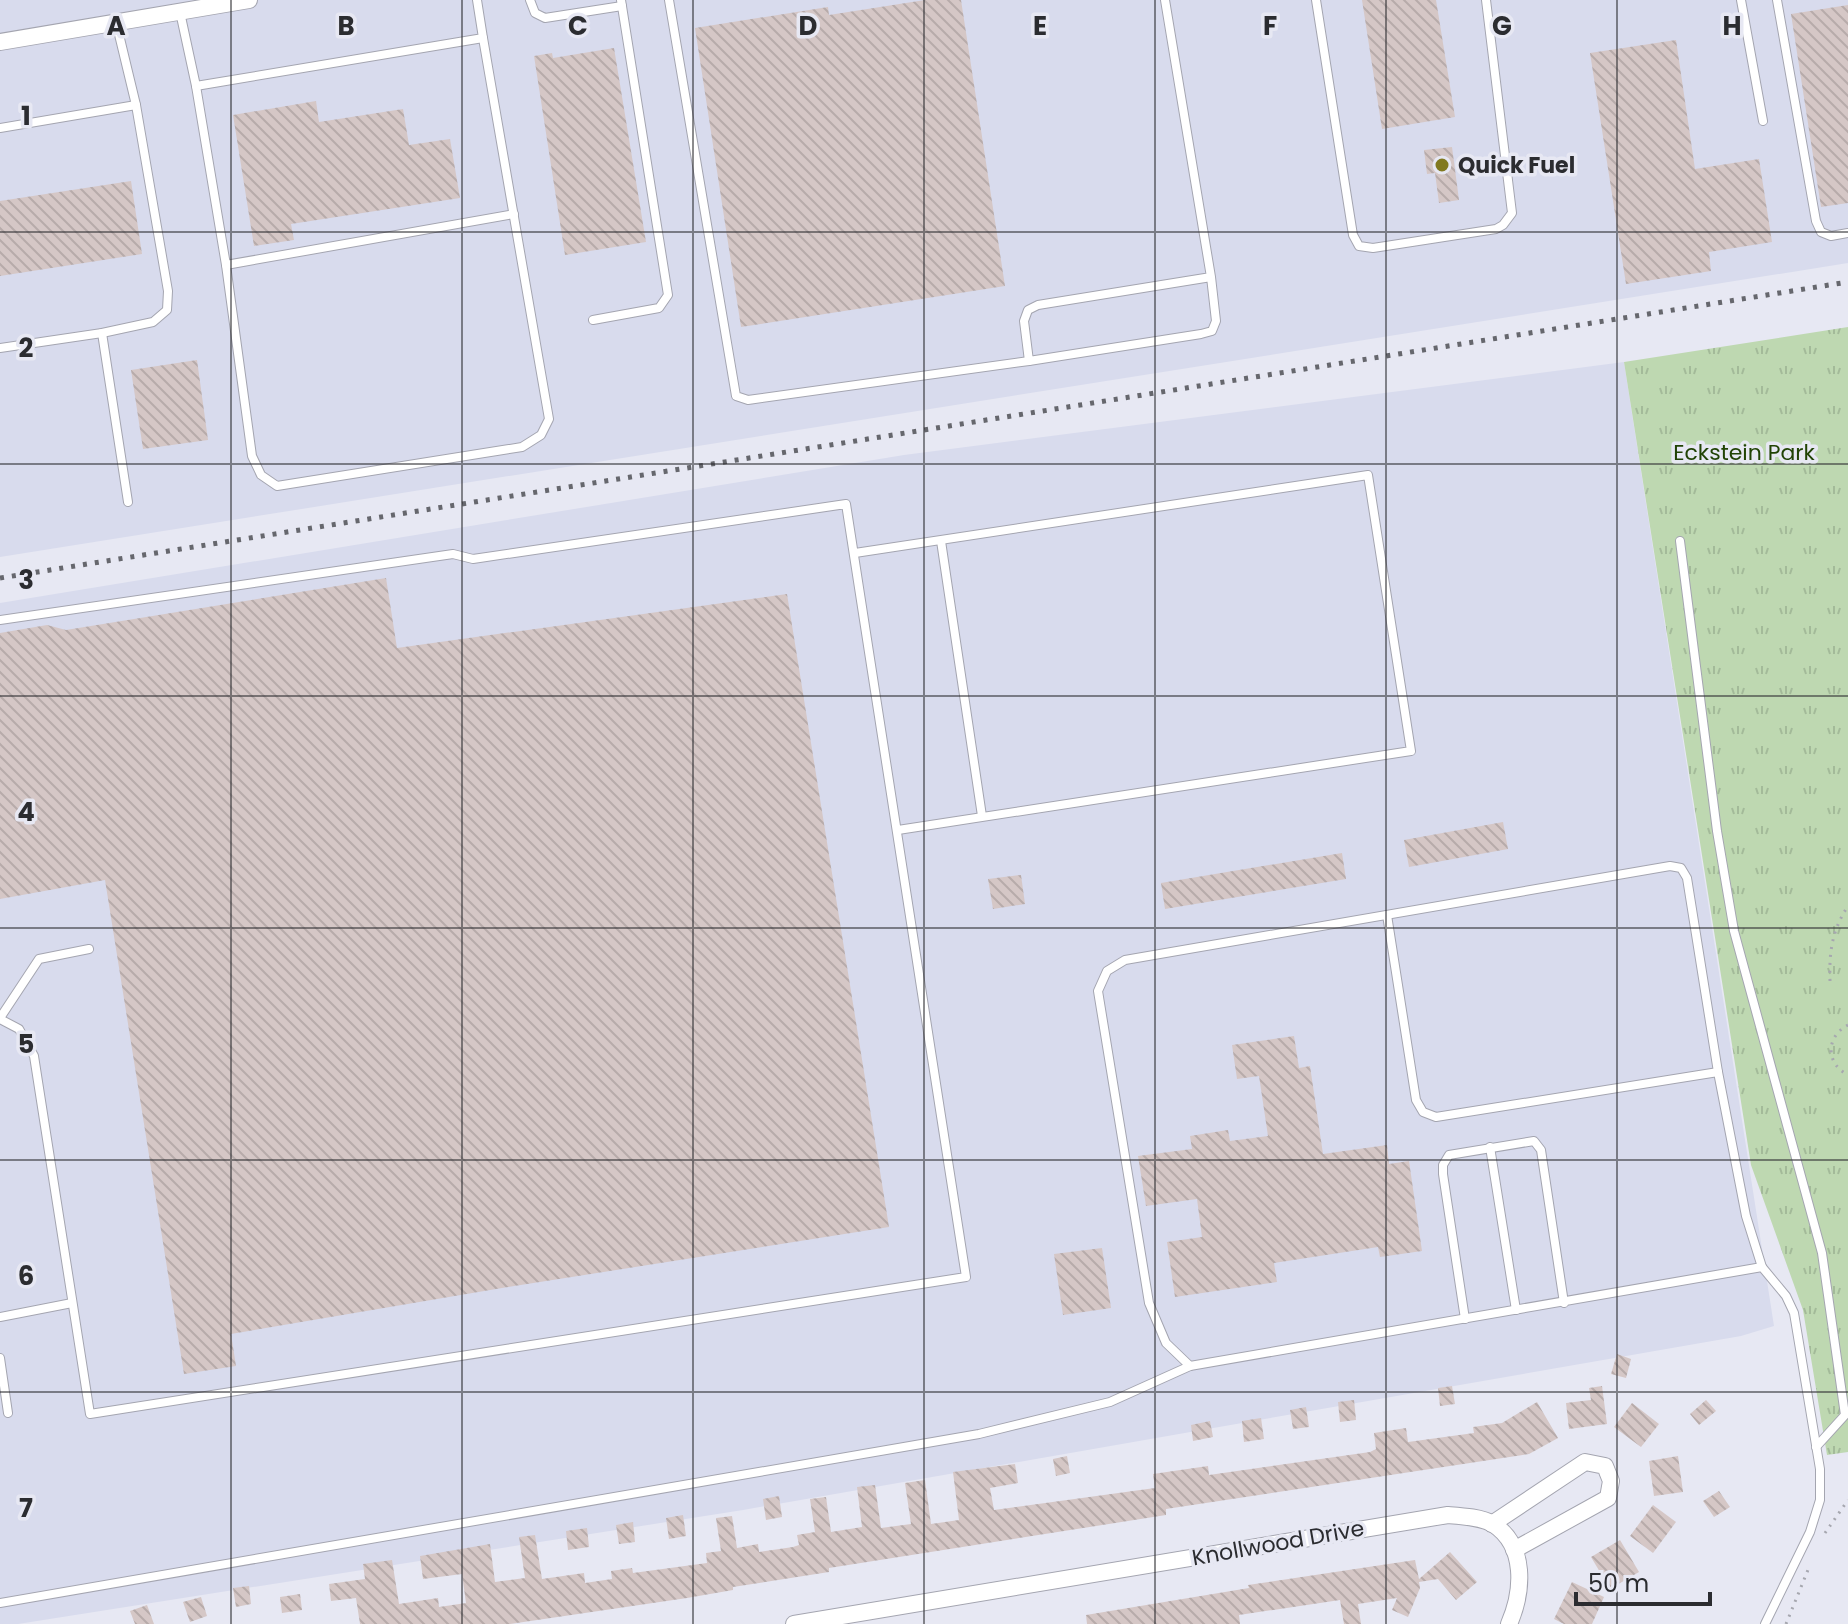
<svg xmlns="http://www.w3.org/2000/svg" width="1848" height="1624" viewBox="0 0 1848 1624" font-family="Poppins,sans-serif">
<defs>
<pattern id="park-tufts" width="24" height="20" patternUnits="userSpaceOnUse" patternTransform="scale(2)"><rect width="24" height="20" fill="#bed8b1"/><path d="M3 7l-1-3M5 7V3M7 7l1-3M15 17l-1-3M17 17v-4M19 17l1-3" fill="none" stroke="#a3ba99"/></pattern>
<pattern id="building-back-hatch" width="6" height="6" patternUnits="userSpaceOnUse" patternTransform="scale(2)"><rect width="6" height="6" fill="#d5c7c6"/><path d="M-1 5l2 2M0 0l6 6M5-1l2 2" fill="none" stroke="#b7abaa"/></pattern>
</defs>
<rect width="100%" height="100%" fill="#e7e8f3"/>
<g fill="#d8dbed">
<path d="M 0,0 L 1848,0 L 1848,263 L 0,557 Z"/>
<path d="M 1624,362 L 1774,1326 L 1741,1336 L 743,1510 L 18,1624 L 0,1624 L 0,603 L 904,455 Z"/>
</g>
<path fill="url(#park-tufts)" d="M 1848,327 L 1848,1452 L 1827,1455 L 1803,1310 L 1751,1165 L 1624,362 Z"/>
<g fill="url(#building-back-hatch)">
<path d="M 925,0 L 961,0 L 1005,286 L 741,327 L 695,28 L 828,7 L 829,15 Z"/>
<path d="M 1362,0 L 1436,0 L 1455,117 L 1382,129 Z"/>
<path d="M 1848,5 L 1848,203 L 1821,207 L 1791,14 Z"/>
<path d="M 1676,40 L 1695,169 L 1759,159 L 1772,242 L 1709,252 L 1711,271 L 1626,284 L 1590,53 Z"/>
<path d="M 614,48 L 646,242 L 565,255 L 534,56 L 552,53 L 553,58 Z"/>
<path d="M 316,101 L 319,122 L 403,109 L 409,145 L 450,139 L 460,198 L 291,224 L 294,240 L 254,246 L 233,115 Z"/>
<path d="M 1452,147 L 1459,200 L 1439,203 L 1435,173 L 1427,174 L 1424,150 Z"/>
<path d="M 131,181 L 142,254 L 0,276 L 0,201 Z"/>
<path d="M 197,360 L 208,440 L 143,449 L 131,370 Z"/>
<path d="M 386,578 L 397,648 L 787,594 L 889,1227 L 502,1288 L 231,1334 L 236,1366 L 184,1374 L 105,880 L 0,899 L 0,633 L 47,625 L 66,630 Z"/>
<path d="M 1503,822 L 1508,849 L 1409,867 L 1404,840 Z"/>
<path d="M 1342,853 L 1346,879 L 1165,909 L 1161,883 Z"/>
<path d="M 1021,875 L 1025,904 L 993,909 L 988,879 Z"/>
<path d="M 1294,1036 L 1299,1068 L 1310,1066 L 1323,1154 L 1387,1145 L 1389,1164 L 1409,1161 L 1422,1251 L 1380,1257 L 1378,1247 L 1274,1263 L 1277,1282 L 1175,1297 L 1167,1242 L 1202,1237 L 1197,1199 L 1146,1206 L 1138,1156 L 1192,1149 L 1190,1136 L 1228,1130 L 1230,1141 L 1268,1136 L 1259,1076 L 1237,1079 L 1232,1045 Z"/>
<path d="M 1102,1248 L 1111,1308 L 1063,1315 L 1054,1254 Z"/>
<path d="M 1617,1354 L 1631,1359 L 1626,1378 L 1611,1374 Z"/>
<path d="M 1452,1386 L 1455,1404 L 1440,1406 L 1438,1388 Z"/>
<path d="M 1602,1386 L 1607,1424 L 1569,1429 L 1566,1403 L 1591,1400 L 1589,1388 Z"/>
<path d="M 1354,1400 L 1356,1420 L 1340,1422 L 1338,1402 Z"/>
<path d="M 1706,1400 L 1716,1411 L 1699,1425 L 1690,1414 Z"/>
<path d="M 1537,1402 L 1558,1438 L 1529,1454 L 1166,1509 L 1166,1515 L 829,1568 L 829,1572 L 733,1587 L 733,1590 L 687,1598 L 510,1624 L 360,1624 L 356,1598 L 331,1601 L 329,1584 L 365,1579 L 363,1564 L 392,1560 L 399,1604 L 438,1598 L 439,1607 L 466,1603 L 462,1574 L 423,1579 L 420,1556 L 490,1544 L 495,1582 L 525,1578 L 519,1537 L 535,1535 L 542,1579 L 584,1573 L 585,1583 L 612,1579 L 611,1571 L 632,1568 L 633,1573 L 707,1563 L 706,1553 L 721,1551 L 716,1518 L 732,1516 L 737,1548 L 758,1544 L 759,1552 L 793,1547 L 799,1545 L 797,1535 L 815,1532 L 810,1499 L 826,1497 L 831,1532 L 862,1527 L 857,1487 L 875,1485 L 881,1528 L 911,1524 L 905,1483 L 925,1480 L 931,1524 L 959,1520 L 953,1472 L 1015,1464 L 1018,1483 L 990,1488 L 994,1510 L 1155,1488 L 1153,1474 L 1208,1466 L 1209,1475 L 1370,1452 L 1376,1449 L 1374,1433 L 1406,1428 L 1408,1442 L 1474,1433 L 1473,1427 L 1502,1423 Z"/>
<path d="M 1632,1403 L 1659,1424 L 1641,1447 L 1614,1427 Z"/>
<path d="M 1306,1407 L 1309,1427 L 1293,1429 L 1290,1410 Z"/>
<path d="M 1261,1418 L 1264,1439 L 1244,1442 L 1242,1421 Z"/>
<path d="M 1210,1421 L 1213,1437 L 1193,1441 L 1191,1425 Z"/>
<path d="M 1067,1456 L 1070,1473 L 1056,1476 L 1053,1459 Z"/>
<path d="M 1678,1456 L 1683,1492 L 1654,1496 L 1649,1461 Z"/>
<path d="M 1719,1491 L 1730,1507 L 1714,1517 L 1703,1501 Z"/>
<path d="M 779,1496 L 782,1517 L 766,1520 L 763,1499 Z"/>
<path d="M 1653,1505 L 1676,1522 L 1653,1553 L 1630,1536 Z"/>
<path d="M 683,1515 L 686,1536 L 669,1539 L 666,1518 Z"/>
<path d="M 633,1522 L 635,1542 L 619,1544 L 616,1525 Z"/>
<path d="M 587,1528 L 589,1547 L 568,1550 L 566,1531 Z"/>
<path d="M 1620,1540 L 1639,1572 L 1610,1589 L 1591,1557 Z"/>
<path d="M 1450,1552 L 1477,1582 L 1456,1600 L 1438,1579 L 1419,1582 L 1420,1588 L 1408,1617 L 1392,1610 L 1397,1598 L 1358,1604 L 1361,1624 L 1344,1624 L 1340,1600 L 1239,1615 L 1240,1624 L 1087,1624 L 1086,1615 L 1249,1588 L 1248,1585 L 1415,1560 L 1419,1579 Z"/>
<path d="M 1572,1582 L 1604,1597 L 1592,1624 L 1564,1624 L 1554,1619 Z"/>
<path d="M 249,1586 L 251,1604 L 236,1607 L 233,1588 Z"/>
<path d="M 300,1594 L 302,1610 L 282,1613 L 280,1597 Z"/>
<path d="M 201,1597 L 207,1616 L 190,1622 L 183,1602 Z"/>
<path d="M 147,1605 L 154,1624 L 135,1624 L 130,1611 Z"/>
</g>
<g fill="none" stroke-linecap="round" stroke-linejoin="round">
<defs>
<g id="service">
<path d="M 530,0 L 535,13 L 545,18 L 622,6"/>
<path d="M 669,0 L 736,396 L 748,400 L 1029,361"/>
<path d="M 1165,0 L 1211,277 L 1216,321 L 1212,331 L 1201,334 L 1029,361 L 1024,321 L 1028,310 L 1038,305 L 1211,277"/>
<path d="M 1316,0 L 1353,235 L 1359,246 L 1373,248 L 1496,229 L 1503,225 L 1512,213 L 1486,0"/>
<path d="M 1741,0 L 1763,121"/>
<path d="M 1777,0 L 1816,221 L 1821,232 L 1831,236 L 1848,233"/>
<path d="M 180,12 L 196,86 L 483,38 L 477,0"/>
<path d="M 116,22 L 136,105"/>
<path d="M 196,86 L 226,265 L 252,456 L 261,475 L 277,486 L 522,447 L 541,435 L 549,419 L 483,38"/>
<path d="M 0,128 L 136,105 L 168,291 L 167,310 L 153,322 L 102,333 L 0,348"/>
<path d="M 226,265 L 514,214"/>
<path d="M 593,320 L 659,308 L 668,295 L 621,0"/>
<path d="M 102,333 L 128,502"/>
<path d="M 941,541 L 982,816"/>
<path d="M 1680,541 L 1717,831 L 1734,931 L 1822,1253 L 1845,1415 L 1816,1447"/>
<path d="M 855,553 L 1368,475 L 1411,751 L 898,830"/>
<path d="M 0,620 L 453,554 L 473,559 L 846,504 L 966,1277 L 90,1414 L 34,1056 L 19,1029 L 0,1019"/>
<path d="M 1387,915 L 1416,1100 L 1423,1112 L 1436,1117 L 1718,1072"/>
<path d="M 0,1018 L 39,959 L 89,949"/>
<path d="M 1490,1147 L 1516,1310"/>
<path d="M 0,1317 L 72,1303"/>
<path d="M 1465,1319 L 1443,1174 L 1443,1165 L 1449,1155 L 1534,1141 L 1541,1150 L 1564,1303"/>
<path d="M 0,1358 L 8,1413"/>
<path d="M 1190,1366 L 1166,1343 L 1149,1303 L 1098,991 L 1107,971 L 1125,960 L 1670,866 L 1681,868 L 1687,878 L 1718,1072 L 1746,1216 L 1762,1267"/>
<path d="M 0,1603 L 979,1434 L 1110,1402 L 1190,1366 L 1762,1267 L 1786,1296 L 1794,1313 L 1820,1469 L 1820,1500 L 1810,1532 L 1765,1624"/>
</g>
<g id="minor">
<path d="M 0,42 L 249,0"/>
<path d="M 1492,1524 L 1585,1462 L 1605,1466 L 1611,1481 L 1608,1498 L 1514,1550"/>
<path d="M 794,1624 L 1448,1515 C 1462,1516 1481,1517 1493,1524 C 1527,1546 1523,1592 1509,1624"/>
</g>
</defs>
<use href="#service" stroke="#a4a5b0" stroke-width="10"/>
<use href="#minor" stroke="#a4a5b0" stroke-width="18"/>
<g stroke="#a6a7af" stroke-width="3" stroke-dasharray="2 6" stroke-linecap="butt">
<path d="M 1830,981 C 1829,952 1832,930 1848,906"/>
<path d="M 1848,1025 C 1825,1037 1826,1064 1848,1075"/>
<path d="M 1825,1533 L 1848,1500"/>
<path d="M 1786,1624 L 1810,1565"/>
</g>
<use href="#service" stroke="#fff" stroke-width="8"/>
<use href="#minor" stroke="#fff" stroke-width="16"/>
<path stroke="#66676d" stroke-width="5" stroke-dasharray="4 8" stroke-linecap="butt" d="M 0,578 L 1848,282"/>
</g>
<path fill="none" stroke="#2b2c30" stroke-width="2" stroke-opacity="0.55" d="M 231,0 L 231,1624M 462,0 L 462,1624M 693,0 L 693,1624M 924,0 L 924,1624M 1155,0 L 1155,1624M 1386,0 L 1386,1624M 1617,0 L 1617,1624M 0,232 L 1848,232M 0,464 L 1848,464M 0,696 L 1848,696M 0,928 L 1848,928M 0,1160 L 1848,1160M 0,1392 L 1848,1392"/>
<circle fill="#81791f" stroke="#e7e8f3" stroke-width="3" cx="1442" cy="165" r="8"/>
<g text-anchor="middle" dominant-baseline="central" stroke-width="7" stroke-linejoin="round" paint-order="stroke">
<g font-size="22" font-weight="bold" fill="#2b2c30" stroke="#e7e8f3" text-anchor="start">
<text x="1458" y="165">Quick Fuel</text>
</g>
<g font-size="22" fill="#214305" stroke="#e7e8f3">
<text x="1744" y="452">Eckstein Park</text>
</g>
<g font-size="22" fill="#2b2c30" stroke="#e7e8f3">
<text transform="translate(1278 1543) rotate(-10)">Knollwood Drive</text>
</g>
</g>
<g font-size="26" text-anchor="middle" font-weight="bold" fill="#2b2c30" stroke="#e7e8f3" stroke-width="7" stroke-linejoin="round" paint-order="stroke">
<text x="116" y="35">A</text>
<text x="346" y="35">B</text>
<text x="578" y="35">C</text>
<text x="808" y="35">D</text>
<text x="1040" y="35">E</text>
<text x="1270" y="35">F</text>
<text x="1502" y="35">G</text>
<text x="1732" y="35">H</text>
<text x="26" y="125">1</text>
<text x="26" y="357">2</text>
<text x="26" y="589">3</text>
<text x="26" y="821">4</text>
<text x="26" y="1053">5</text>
<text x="26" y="1285">6</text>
<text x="26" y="1517">7</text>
</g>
<path d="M1576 1592v12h134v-12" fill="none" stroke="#2b2c30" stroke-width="4"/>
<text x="1588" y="1592" font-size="24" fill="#2b2c30" stroke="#e7e8f3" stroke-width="6" paint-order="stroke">50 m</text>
</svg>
